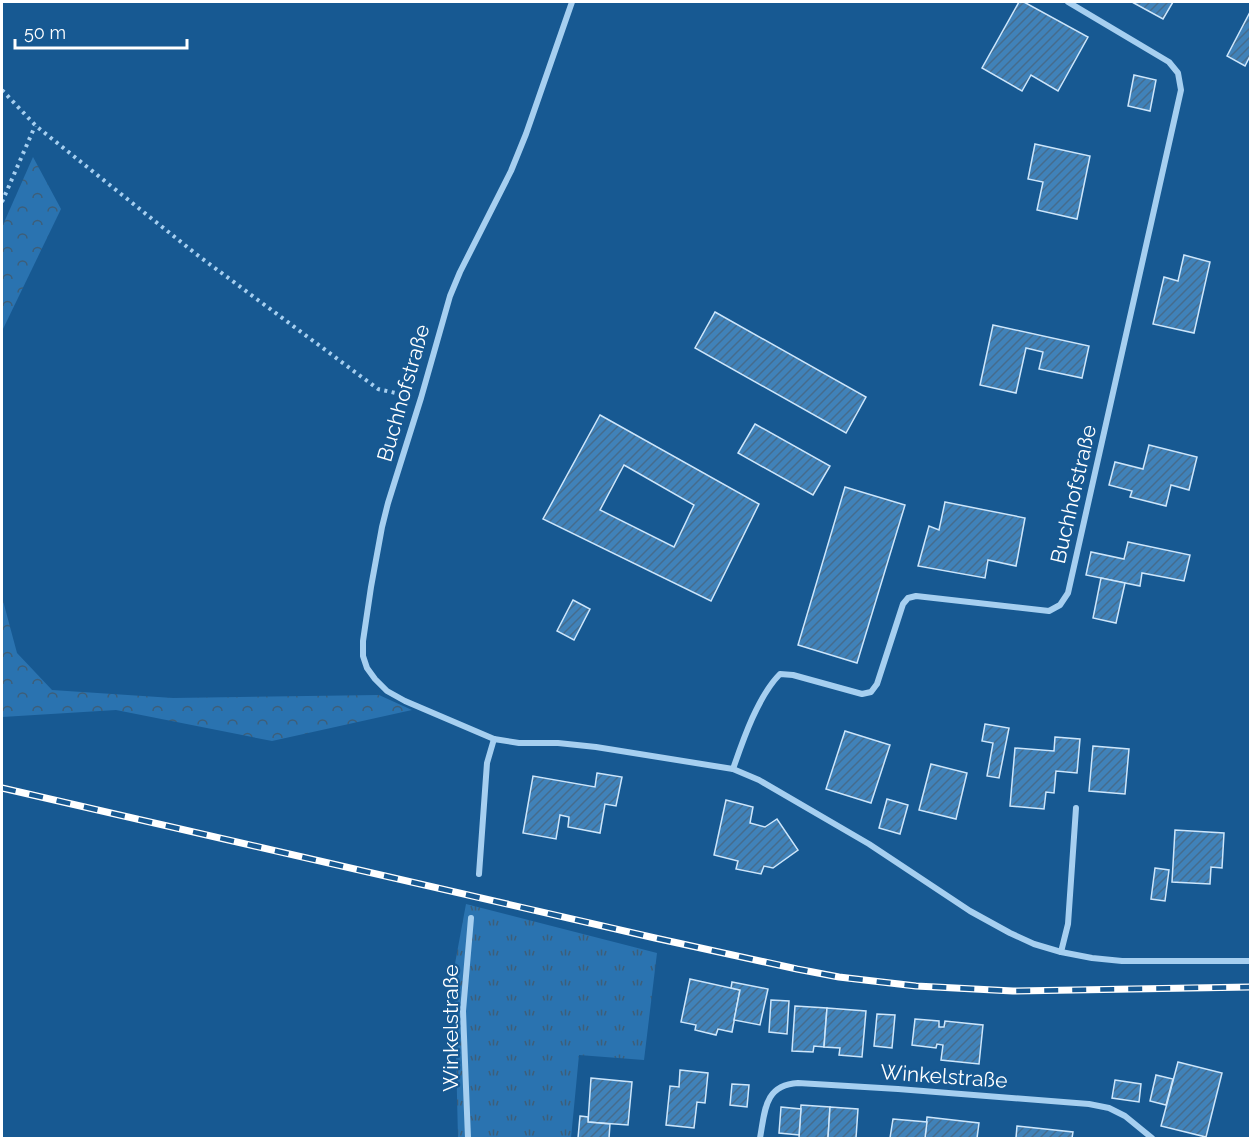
<svg xmlns="http://www.w3.org/2000/svg" width="1252" height="1140" viewBox="0 0 1252 1140" font-family="Raleway,sans-serif">
<defs>
<pattern id="grass-tufts" width="24" height="20" patternUnits="userSpaceOnUse" patternTransform="scale(1.5)"><rect width="24" height="20" fill="#2a73b0"/><path d="M3 7l-1-3M5 7V3M7 7l1-3M15 17l-1-3M17 17v-4M19 17l1-3" fill="none" stroke="#3d5e79"/></pattern>
<pattern id="forest-crowns" width="20" height="18" patternUnits="userSpaceOnUse" patternTransform="scale(1.5)"><rect width="20" height="18" fill="#2a73b0"/><path d="M2 6a3 3 0 1 1 6 0M12 15a3 3 0 1 1 6 0" fill="none" stroke="#3d5e79"/></pattern>
<pattern id="building-hatch" width="6" height="6" patternUnits="userSpaceOnUse" patternTransform="scale(1.5)"><rect width="6" height="6" fill="#4082b9"/><path d="M-1 1l2-2M0 6l6-6M5 7l2-2" fill="none" stroke="#456c8d"/></pattern>
</defs>
<rect width="100%" height="100%" fill="#175992"/>
<path fill="url(#grass-tufts)" d="M 466,904 L 657,953 L 644,1060 L 579,1055 L 571,1138 L 458,1138 L 454,969 Z"/>
<g fill="url(#forest-crowns)">
<path d="M 33,157 L 61,209 L 2,331 L 2,227 Z"/>
<path d="M 2,597 L 17,653 L 52,690 L 173,698 L 379,695 L 412,710 L 272,741 L 116,710 L 2,717 Z"/>
</g>
<g fill="url(#building-hatch)" stroke="#cde6fb" stroke-width="1.5" fill-rule="evenodd">
<path d="M 1019,2 L 1024,2 L 1088,37 L 1058,91 L 1031,75 L 1022,91 L 982,68 Z"/>
<path d="M 1132,2 L 1173,2 L 1163,19 Z"/>
<path d="M 1250,12 L 1250,56 L 1245,66 L 1227,56 Z"/>
<path d="M 1134,75 L 1156,80 L 1150,111 L 1128,106 Z"/>
<path d="M 1035,144 L 1090,156 L 1077,219 L 1037,210 L 1043,182 L 1028,179 Z"/>
<path d="M 1184,255 L 1210,262 L 1194,333 L 1153,324 L 1164,277 L 1178,281 Z"/>
<path d="M 715,312 L 866,397 L 846,433 L 695,348 Z"/>
<path d="M 993,325 L 1089,346 L 1082,378 L 1039,369 L 1043,352 L 1026,348 L 1016,393 L 980,385 Z"/>
<path d="M 600,415 L 759,504 L 711,601 L 543,519 ZM 624,465 L 694,505 L 674,547 L 600,510 Z"/>
<path d="M 755,424 L 830,466 L 813,495 L 738,453 Z"/>
<path d="M 1149,445 L 1197,457 L 1189,490 L 1171,485 L 1166,506 L 1130,497 L 1132,491 L 1109,485 L 1115,462 L 1143,469 Z"/>
<path d="M 845,487 L 905,505 L 857,663 L 798,645 Z"/>
<path d="M 945,502 L 1025,518 L 1016,566 L 988,560 L 985,578 L 918,566 L 929,526 L 939,530 Z"/>
<path d="M 1128,542 L 1190,555 L 1184,581 L 1142,573 L 1140,586 L 1086,575 L 1091,552 L 1124,559 Z"/>
<path d="M 1101,578 L 1125,583 L 1116,623 L 1093,618 Z"/>
<path d="M 573,600 L 590,609 L 574,640 L 557,631 Z"/>
<path d="M 985,724 L 1009,728 L 999,778 L 987,776 L 993,743 L 982,741 Z"/>
<path d="M 845,731 L 890,745 L 871,803 L 826,789 Z"/>
<path d="M 1055,737 L 1080,739 L 1077,773 L 1056,771 L 1054,793 L 1046,792 L 1044,809 L 1010,806 L 1015,748 L 1054,751 Z"/>
<path d="M 1093,746 L 1129,749 L 1125,794 L 1089,791 Z"/>
<path d="M 931,764 L 967,773 L 956,819 L 919,810 Z"/>
<path d="M 597,773 L 622,777 L 616,806 L 605,804 L 600,833 L 568,827 L 569,817 L 560,815 L 556,839 L 523,833 L 533,776 L 595,787 Z"/>
<path d="M 887,799 L 908,805 L 900,834 L 879,828 Z"/>
<path d="M 726,800 L 753,807 L 750,823 L 765,827 L 777,819 L 798,850 L 773,868 L 764,866 L 761,874 L 736,869 L 738,861 L 714,855 Z"/>
<path d="M 1175,830 L 1224,833 L 1222,868 L 1211,867 L 1210,884 L 1172,882 Z"/>
<path d="M 1155,868 L 1169,870 L 1165,901 L 1151,899 Z"/>
<path d="M 690,979 L 740,990 L 732,1032 L 718,1029 L 716,1035 L 695,1030 L 696,1025 L 681,1022 Z"/>
<path d="M 732,982 L 768,989 L 760,1025 L 734,1020 L 740,990 L 731,988 Z"/>
<path d="M 771,1000 L 789,1001 L 787,1034 L 769,1032 Z"/>
<path d="M 795,1006 L 827,1008 L 824,1047 L 814,1046 L 813,1052 L 792,1051 Z"/>
<path d="M 827,1008 L 866,1011 L 862,1057 L 839,1055 L 840,1048 L 824,1047 Z"/>
<path d="M 877,1014 L 895,1015 L 892,1048 L 874,1046 Z"/>
<path d="M 915,1019 L 939,1021 L 939,1027 L 944,1027 L 945,1021 L 983,1025 L 979,1064 L 941,1060 L 943,1045 L 937,1044 L 936,1048 L 912,1045 Z"/>
<path d="M 1178,1062 L 1222,1073 L 1206,1137 L 1161,1126 Z"/>
<path d="M 680,1070 L 708,1073 L 705,1103 L 697,1102 L 694,1128 L 666,1125 L 670,1086 L 679,1087 Z"/>
<path d="M 1156,1075 L 1173,1079 L 1166,1105 L 1150,1101 Z"/>
<path d="M 591,1078 L 632,1082 L 628,1125 L 588,1122 Z"/>
<path d="M 1115,1080 L 1141,1084 L 1139,1102 L 1112,1098 Z"/>
<path d="M 732,1084 L 749,1085 L 747,1107 L 730,1105 Z"/>
<path d="M 801,1105 L 830,1107 L 828,1138 L 799,1138 Z"/>
<path d="M 781,1107 L 801,1109 L 799,1135 L 779,1133 Z"/>
<path d="M 830,1107 L 858,1109 L 856,1138 L 828,1138 Z"/>
<path d="M 580,1116 L 588,1117 L 588,1122 L 610,1124 L 609,1138 L 578,1138 Z"/>
<path d="M 927,1117 L 979,1123 L 977,1138 L 925,1138 Z"/>
<path d="M 893,1119 L 927,1122 L 925,1138 L 890,1138 Z"/>
<path d="M 1017,1126 L 1073,1132 L 1072,1138 L 1016,1138 Z"/>
</g>
<g fill="none" stroke-linecap="round" stroke-linejoin="round">
<g stroke="#a6cff0" stroke-width="4" stroke-dasharray="3 4.5" stroke-linecap="butt">
<path d="M 2,90 L 36,126 L 196,254 L 378,389 L 409,396"/>
<path d="M 2,202 L 35,126"/>
</g>
<g stroke="#a6cff0" stroke-width="6">
<path d="M 494,739 L 405,701 L 387,691 L 375,679 L 367,668 L 363,656 L 363,641 L 371,587 L 382,527 L 388,503 L 421,398 L 450,296 L 460,272 L 511,171 L 526,134 L 572,2"/>
<path d="M 733,769 C 743,740 758,696 780,674 L 793,675 L 862,694 L 871,692 L 877,684 L 903,604 L 908,598 L 916,596 L 1049,611 L 1060,605 L 1068,593 L 1181,90 L 1178,73 L 1169,62 L 1068,2"/>
<path d="M 479,874 L 487,763 L 494,739 L 519,743 L 558,743 L 596,747 L 733,769 L 759,780 L 869,844 L 970,911 L 1010,933 L 1034,944 L 1061,952 L 1092,958 L 1122,961 L 1250,961"/>
<path d="M 1061,952 L 1068,924 L 1076,808"/>
<path d="M 468,1138 L 463,1011 L 471,918"/>
<path d="M 760,1138 C 765,1111 764,1085 798,1083 L 898,1089 L 1089,1104 L 1109,1108 L 1125,1116 L 1152,1138"/>
</g>
<defs>
<path id="rail" d="M 2,788 L 655,938 L 797,969 L 839,977 L 916,986 L 1013,991 L 1250,987"/>
</defs>
<use href="#rail" stroke="#fff" stroke-width="7"/>
<use href="#rail" stroke="#175992" stroke-width="4.5" stroke-dasharray="14" stroke-linecap="butt"/>
</g>
<g text-anchor="middle" dominant-baseline="central" stroke-width="4.5" stroke-linejoin="round" paint-order="stroke">
<g font-size="21" fill="#fff" stroke="#175992">
<text transform="translate(403 393) rotate(-74)">Buchhofstraße</text>
<text transform="translate(1073 494) rotate(-77)">Buchhofstraße</text>
<text transform="translate(450 1028) rotate(-90)">Winkelstraße</text>
<text transform="translate(944 1076) rotate(4)">Winkelstraße</text>
</g>
</g>
<rect width="1252" height="1140" fill="none" stroke="#ffffff" stroke-width="6"/>
<path d="M15 39v9h172v-9" fill="none" stroke="#ffffff" stroke-width="3"/>
<text x="24" y="39" font-size="18" fill="#ffffff" stroke="#175992" stroke-width="4.5" paint-order="stroke">50 m</text>
</svg>
